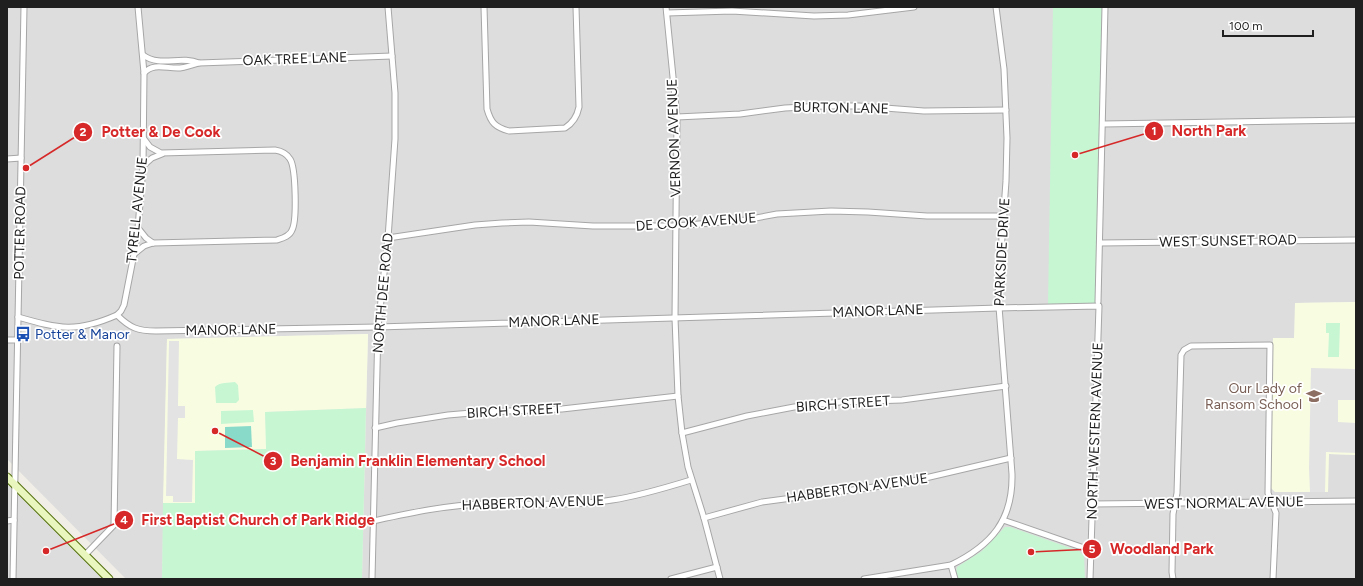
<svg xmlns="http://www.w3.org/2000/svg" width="1363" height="586" viewBox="0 0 1363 586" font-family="Figtree,sans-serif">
<rect width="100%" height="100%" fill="#f0eee6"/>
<g fill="#ddd">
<path d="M 7,7 L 1356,7 L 1356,302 L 1295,303 L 1329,454 L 1356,455 L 1356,579 L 362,579 L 368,334 L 167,339 L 162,579 L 126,579 L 7,459 Z"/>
<path d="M 7,477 L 106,579 L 7,579 Z"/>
</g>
<g fill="#f8fde2">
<path d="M 1356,302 L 1356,455 L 1329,454 L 1328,492 L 1275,492 L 1269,486 L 1273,338 L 1294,338 L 1295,303 Z"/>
<path d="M 368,334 L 366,408 L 265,412 L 267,449 L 195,451 L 195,503 L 163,503 L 167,339 Z"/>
</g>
<g fill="#c7f6d3">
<path d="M 1053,7 L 1102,7 L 1096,303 L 1048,304 Z"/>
<path d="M 1326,323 L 1340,323 L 1339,357 L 1328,357 L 1329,333 L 1326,333 Z"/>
<path d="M 235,382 L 238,385 L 239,400 L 236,403 L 216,403 L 215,387 C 219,382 229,383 235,382 Z"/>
<path d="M 366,408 L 362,579 L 162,579 L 163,503 L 195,503 L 195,451 L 266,449 L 265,412 Z"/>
<path d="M 253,410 L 254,422 L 221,424 L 221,411 Z"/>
<path d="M 1005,527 L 1010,527 L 1079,551 L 1084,556 L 1085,579 L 958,579 L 956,573 L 957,567 L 982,551 Z"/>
</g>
<path fill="#89dac9" d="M 251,426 L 252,447 L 225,448 L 225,427 Z"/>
<g fill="#e3e3e3">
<path d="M 169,341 L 179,341 L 178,406 L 185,406 L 185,418 L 178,418 L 177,459 L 193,460 L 192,502 L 173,502 L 173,496 L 166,496 Z"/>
<path d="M 1311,368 L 1356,369 L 1356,400 L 1338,400 L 1338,422 L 1356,423 L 1356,453 L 1326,452 L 1325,492 L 1310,492 L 1309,468 Z"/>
</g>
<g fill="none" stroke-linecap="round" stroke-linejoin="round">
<defs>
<g id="minor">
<path d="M 484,7 L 487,109 C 491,123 495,127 509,131 L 565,128 C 573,123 577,117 579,107 L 576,7"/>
<path d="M 666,7 L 677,117 L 675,318 L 678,396 L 682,433 L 688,467 L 704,518 L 720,579"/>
<path d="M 667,13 L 732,11 L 814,16 L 848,15 L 914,7"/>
<path d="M 143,55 C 161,68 180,55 199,63 L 392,56"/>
<path d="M 144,73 C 154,62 167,69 180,68 C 187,67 193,65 199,63"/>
<path d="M 677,117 L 740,114 L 785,108 L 824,106 L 859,106 L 924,111 L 1006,110"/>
<path d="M 1103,124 L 1356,120"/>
<path d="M 7,159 L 21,158"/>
<path d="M 143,166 L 152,158 L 162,154"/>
<path d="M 138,228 L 146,238 L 153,243"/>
<path d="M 388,238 L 475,225 L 502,223 L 529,222 L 593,226 L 676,226 L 745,220 L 777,214 L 831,211 L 868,212 L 927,216 L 1004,216"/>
<path d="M 1100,243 L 1356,240"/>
<path d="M 134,254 L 144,246 L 153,243 L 277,240 C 283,238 290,236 292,230 C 297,221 296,168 290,159 C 287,154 281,151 275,150 L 161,153 L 150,147 L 144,139"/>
<path d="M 1098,302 L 1105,7"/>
<path d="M 117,315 L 121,311 L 124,305 L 134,254 L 138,228 L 143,166 L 144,73 L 138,7"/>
<path d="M 18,317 C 60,329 76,333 117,315 C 130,328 138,331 156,331 L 378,327 L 999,308 L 1099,306 L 1090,579"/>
<path d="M 7,340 L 18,340"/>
<path d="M 375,428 L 397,423 L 448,415 L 483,412 L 562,409 L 678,396"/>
<path d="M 682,433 L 747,416 L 794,407 L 840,402 L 902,400 L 1006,386"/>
<path d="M 1092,504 L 1356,501"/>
<path d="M 704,518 L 762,502 L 904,483 L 1011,458"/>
<path d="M 1003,520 L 1090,550"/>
<path d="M 7,521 L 14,520"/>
<path d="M 373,521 C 410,513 446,505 484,504 C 527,503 569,507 612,500 C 639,496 665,488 691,480"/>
<path d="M 85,555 L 114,525 L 117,346"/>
<path d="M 951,565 L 955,579"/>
<path d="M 13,579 L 24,7"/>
<path d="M 372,579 L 378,327 L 388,238 L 395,139 L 395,93 L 388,7"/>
<path d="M 671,579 L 717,567"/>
<path d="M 864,579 L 951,565 C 992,545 1013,520 1012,474 L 998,294 L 1006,181 L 1007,138 L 1004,69 L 996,7"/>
<path d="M 1173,579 L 1172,572 L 1173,514 L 1177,493 L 1181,355 L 1184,350 L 1191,346 L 1270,345 L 1268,493 L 1276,513 L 1273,579"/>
</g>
<path id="secondary" d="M 7,477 L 109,579"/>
</defs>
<use href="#minor" stroke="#a6a6a6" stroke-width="7"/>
<use href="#secondary" stroke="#55710c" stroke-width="9"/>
<use href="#minor" stroke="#fff" stroke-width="5"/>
<use href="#secondary" stroke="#e9f6be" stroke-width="7"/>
</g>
<defs>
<symbol id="bus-bare" viewBox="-9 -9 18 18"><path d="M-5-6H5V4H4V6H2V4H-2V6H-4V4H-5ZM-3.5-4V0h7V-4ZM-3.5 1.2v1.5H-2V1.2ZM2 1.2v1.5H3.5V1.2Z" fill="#1a4fb4" stroke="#fff" stroke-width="2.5" paint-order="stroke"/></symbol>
<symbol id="school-bare" viewBox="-9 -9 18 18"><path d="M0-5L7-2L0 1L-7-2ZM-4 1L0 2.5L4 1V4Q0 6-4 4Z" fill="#8d6e63" stroke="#fff" stroke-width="2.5" paint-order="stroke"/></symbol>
</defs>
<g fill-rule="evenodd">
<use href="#bus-bare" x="12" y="323" width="22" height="22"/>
<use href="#school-bare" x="1303" y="385" width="22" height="22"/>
</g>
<g text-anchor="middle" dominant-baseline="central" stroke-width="3.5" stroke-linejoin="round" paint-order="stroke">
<g font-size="14" fill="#1f1f1f" stroke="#fff">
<text transform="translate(295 59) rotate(-2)">OAK TREE LANE</text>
<text transform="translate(841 108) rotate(1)">BURTON LANE</text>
<text transform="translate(674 138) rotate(-92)">VERNON AVENUE</text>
<text transform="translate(137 210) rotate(-84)">TYRELL AVENUE</text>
<text transform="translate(696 222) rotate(-4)">DE COOK AVENUE</text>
<text transform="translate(20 233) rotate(-89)">POTTER ROAD</text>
<text transform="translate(1228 241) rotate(-1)">WEST SUNSET ROAD</text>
<text transform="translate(1002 252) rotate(-87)">PARKSIDE DRIVE</text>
<text transform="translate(383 293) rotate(-85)">NORTH DEE ROAD</text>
<text transform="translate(878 311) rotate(-2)">MANOR LANE</text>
<text transform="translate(554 321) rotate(-2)">MANOR LANE</text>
<text transform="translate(231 330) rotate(-1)">MANOR LANE</text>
<text transform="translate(843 404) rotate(-4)">BIRCH STREET</text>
<text transform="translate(514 411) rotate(-3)">BIRCH STREET</text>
<text transform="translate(1095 431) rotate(-88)">NORTH WESTERN AVENUE</text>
<text transform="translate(857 488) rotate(-8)">HABBERTON AVENUE</text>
<text transform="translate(533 503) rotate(-2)">HABBERTON AVENUE</text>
<text transform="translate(1224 503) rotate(-1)">WEST NORMAL AVENUE</text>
</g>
<g font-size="14" fill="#164399" stroke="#fff" text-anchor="start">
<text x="35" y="334">Potter &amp; Manor</text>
</g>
<g font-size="14" fill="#785e54" stroke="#fff" text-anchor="end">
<text x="1302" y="388">Our Lady of<tspan x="1302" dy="16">Ransom School</tspan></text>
</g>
</g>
<path fill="none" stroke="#d62828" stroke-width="1.5" d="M1075 155L1154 131M26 168L83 132M215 431L273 461M46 551L124 520M1031 552L1092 549"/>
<g fill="#d62828" stroke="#fff" stroke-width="1.5">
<circle cx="1075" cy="155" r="4"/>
<circle cx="26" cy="168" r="4"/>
<circle cx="215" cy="431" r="4"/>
<circle cx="46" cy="551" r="4"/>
<circle cx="1031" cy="552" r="4"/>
<circle cx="1154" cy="131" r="10"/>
<circle cx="83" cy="132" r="10"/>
<circle cx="273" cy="461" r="10"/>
<circle cx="124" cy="520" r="10"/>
<circle cx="1092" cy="549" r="10"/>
</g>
<g font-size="12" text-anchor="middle" font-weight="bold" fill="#fff">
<text x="1154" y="135">1</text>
<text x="83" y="136">2</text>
<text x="273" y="465">3</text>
<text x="124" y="524">4</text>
<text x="1092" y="553">5</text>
</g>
<g font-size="15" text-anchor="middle" font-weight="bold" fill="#d62828" stroke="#fff" stroke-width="3.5" stroke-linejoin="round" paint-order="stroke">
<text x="1209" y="136">North Park</text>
<text x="161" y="137">Potter &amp; De Cook</text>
<text x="418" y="466">Benjamin Franklin Elementary School</text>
<text x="258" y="525">First Baptist Church of Park Ridge</text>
<text x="1162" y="554">Woodland Park</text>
</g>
<rect width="1363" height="586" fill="none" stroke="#1f1f1f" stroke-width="16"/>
<path d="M1223 30v6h90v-6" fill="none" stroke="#1f1f1f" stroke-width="2"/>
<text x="1229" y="30" font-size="12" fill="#1f1f1f" stroke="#ffffff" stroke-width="3" paint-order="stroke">100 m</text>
</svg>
